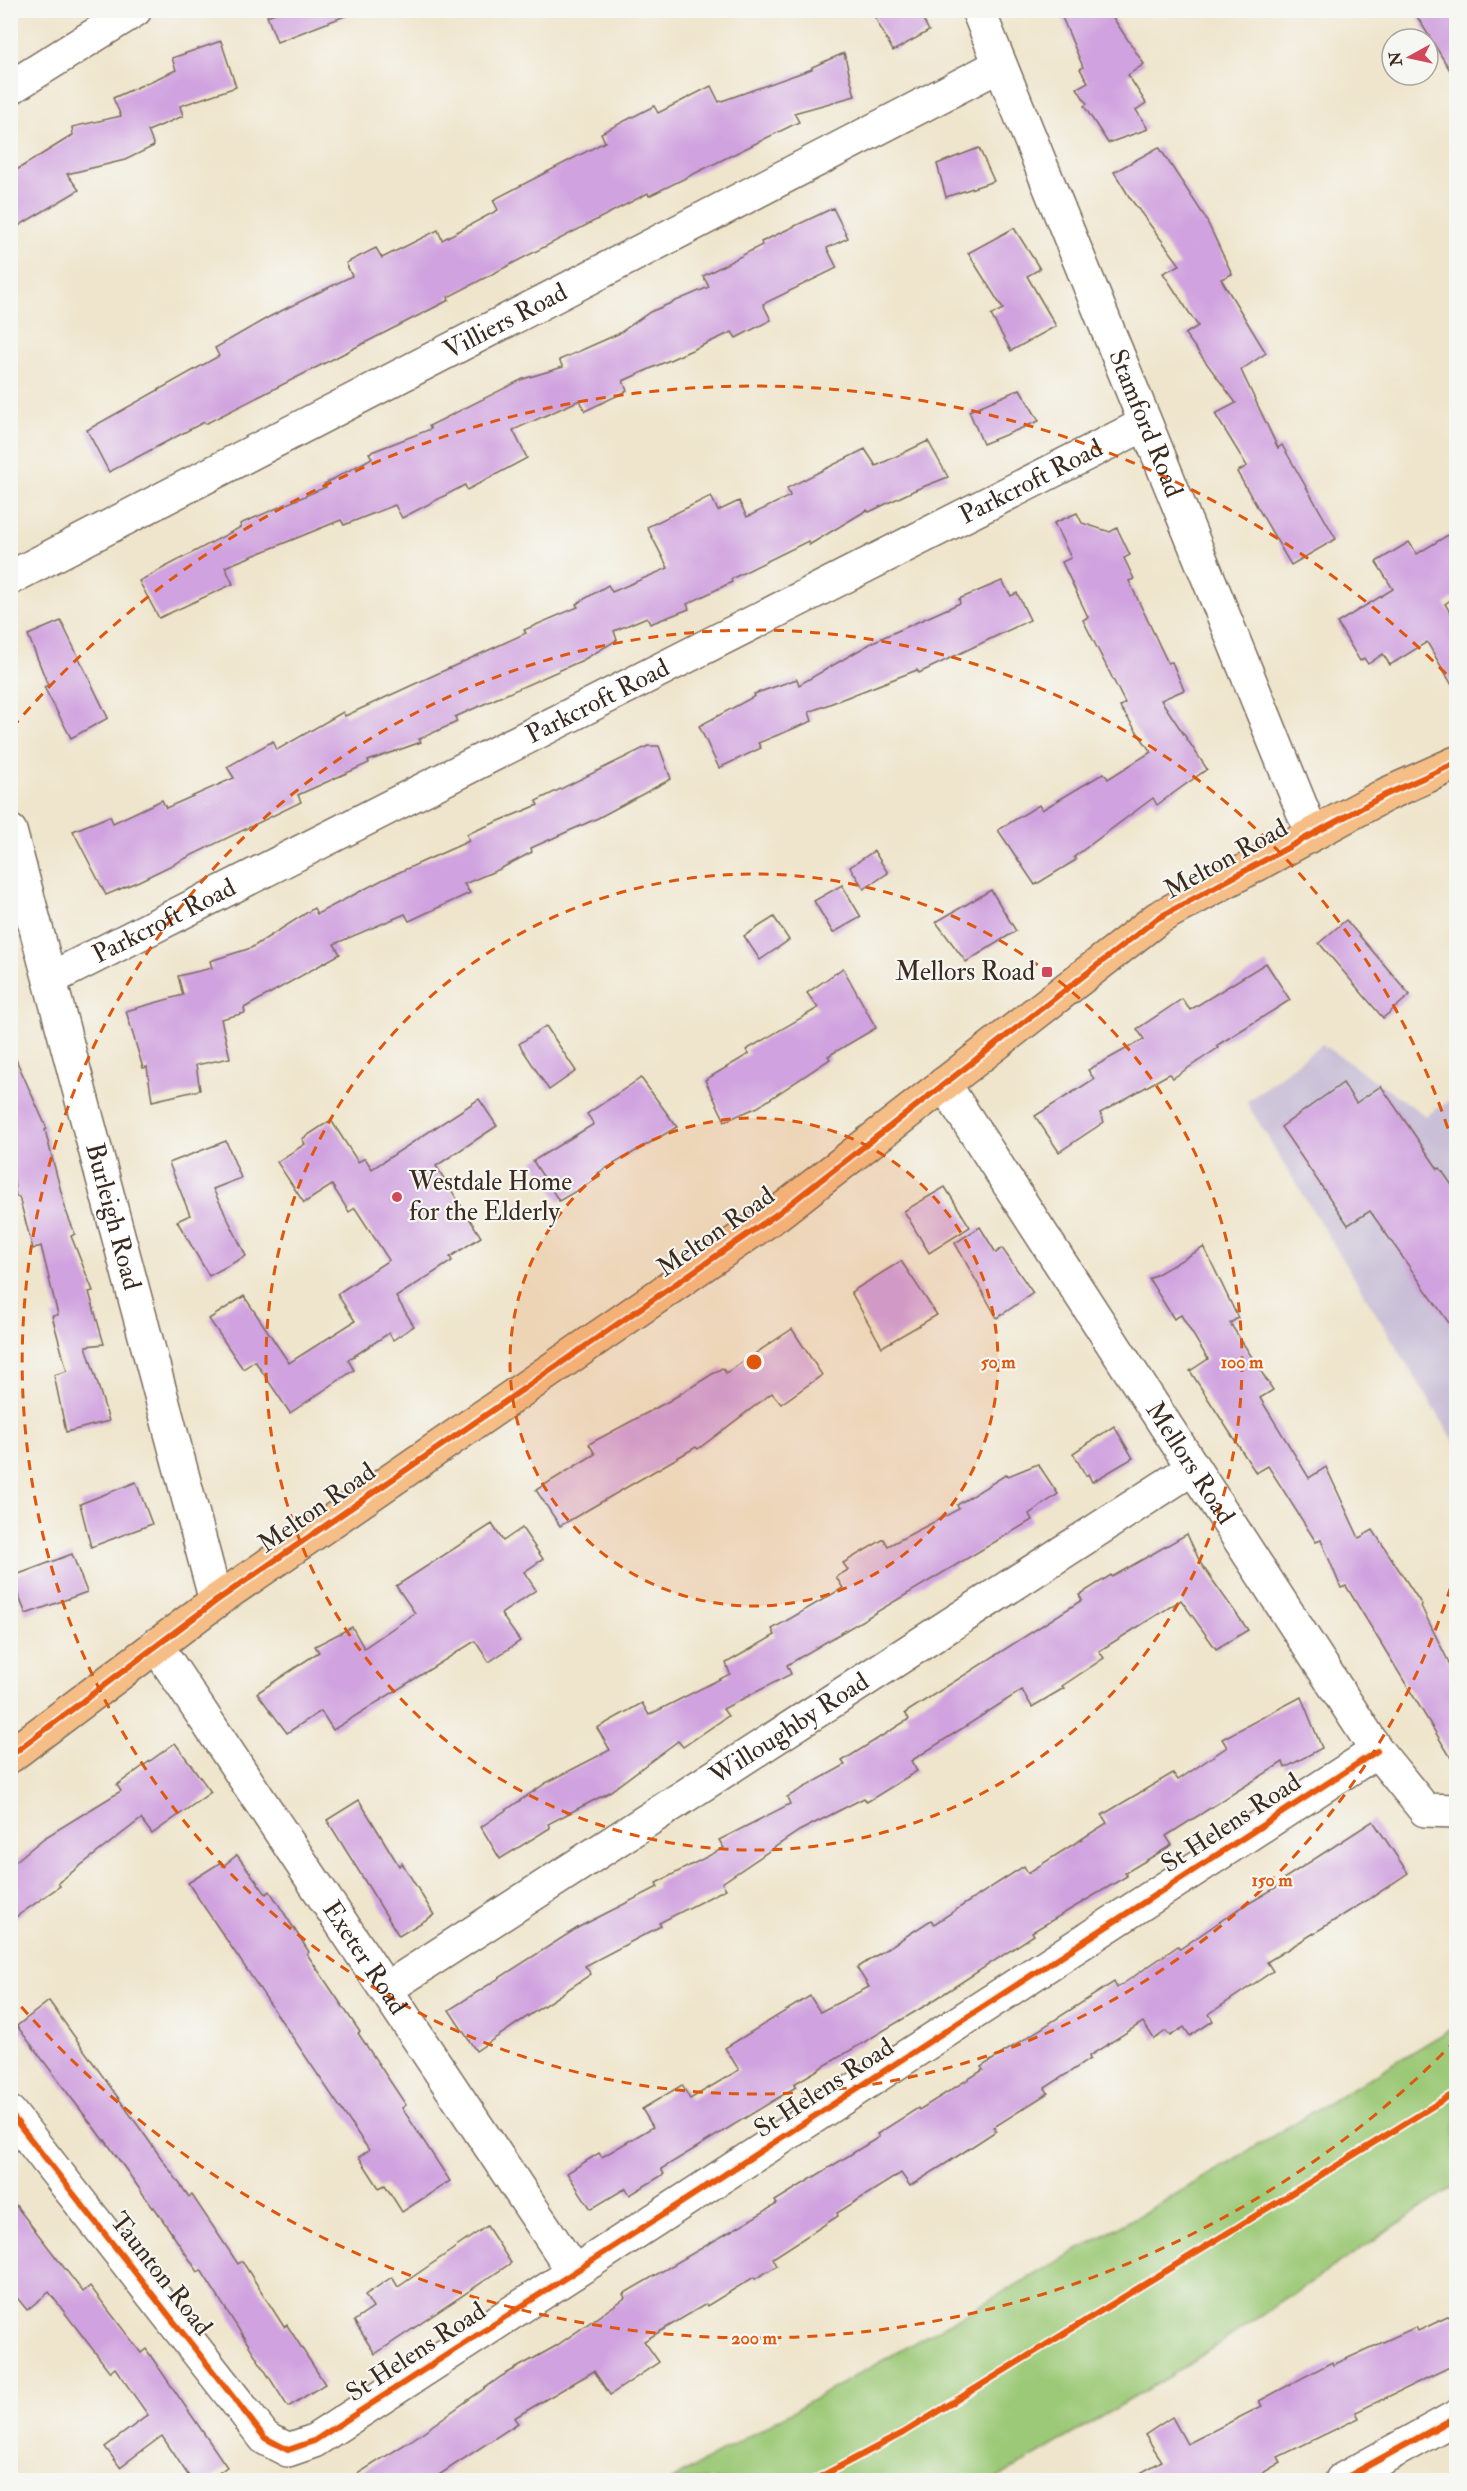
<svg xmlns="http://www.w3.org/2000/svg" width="1467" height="2491" viewBox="0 0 1467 2491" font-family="'IM FELL Double Pica',serif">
<rect width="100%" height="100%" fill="#f6f6f2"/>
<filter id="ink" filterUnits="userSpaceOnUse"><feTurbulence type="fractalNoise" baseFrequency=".0167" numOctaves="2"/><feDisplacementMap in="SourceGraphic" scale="12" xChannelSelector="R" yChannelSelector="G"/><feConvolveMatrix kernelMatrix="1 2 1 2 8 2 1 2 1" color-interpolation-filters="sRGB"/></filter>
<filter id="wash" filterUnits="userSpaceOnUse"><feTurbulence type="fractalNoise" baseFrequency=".008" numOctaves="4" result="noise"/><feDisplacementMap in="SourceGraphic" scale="24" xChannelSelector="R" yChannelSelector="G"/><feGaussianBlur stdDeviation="1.35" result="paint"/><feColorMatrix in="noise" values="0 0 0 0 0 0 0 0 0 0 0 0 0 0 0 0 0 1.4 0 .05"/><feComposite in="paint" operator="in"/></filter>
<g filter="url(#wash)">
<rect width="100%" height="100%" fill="#efe5cc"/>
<path fill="#c9bfd7" d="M 1322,1044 L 1426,1116 L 1456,1096 L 1456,1444 L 1246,1102 Z"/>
<path fill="#9cc977" stroke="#6c7a4a" stroke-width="1.5" d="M 1456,2026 L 1456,2185 L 1172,2375 L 994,2480 L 671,2480 L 1163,2202 Z"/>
<g id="blocks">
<g fill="#d0a2df">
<path d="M 283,10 L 353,10 L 353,13 L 277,42 L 267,16 Z"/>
<path d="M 871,10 L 918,10 L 929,31 L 893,51 Z"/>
<path d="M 1059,10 L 1108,10 L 1144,64 L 1128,75 L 1146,103 L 1136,110 L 1148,129 L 1108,143 L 1084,106 L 1087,104 L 1077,88 L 1088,82 L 1080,69 L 1083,67 Z"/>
<path d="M 1413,10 L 1456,10 L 1456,80 Z"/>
<path d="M 221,41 L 236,87 L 180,106 L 183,116 L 148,131 L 154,146 L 125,160 L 67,174 L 79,190 L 10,231 L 10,174 L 73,135 L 72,127 L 121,116 L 113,98 L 176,70 L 172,58 Z"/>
<path d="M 844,53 L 855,96 L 794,113 L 799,122 L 649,196 L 648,193 L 448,297 L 449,300 L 205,424 L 204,422 L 109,472 L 87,430 L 219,356 L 215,348 L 269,317 L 352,276 L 346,263 L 376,248 L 382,258 L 438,230 L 442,240 L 498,210 L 493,200 L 605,142 L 601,133 L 654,106 L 658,113 L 711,86 L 719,102 L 812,69 L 812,67 Z"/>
<path d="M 1159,147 L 1205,217 L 1232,274 L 1221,279 L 1266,353 L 1241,370 L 1278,448 L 1282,445 L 1336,539 L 1291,565 L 1237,472 L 1247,466 L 1215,414 L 1236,403 L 1185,334 L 1198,326 L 1163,273 L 1180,265 L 1130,198 L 1114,172 Z"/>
<path d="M 979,148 L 994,181 L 946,197 L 937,164 Z"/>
<path d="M 833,208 L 848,238 L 827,248 L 837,268 L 763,304 L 771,320 L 736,338 L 732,332 L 623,381 L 627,391 L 585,411 L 580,400 L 513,430 L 527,458 L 467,490 L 465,485 L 402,518 L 395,505 L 344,525 L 341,520 L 225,567 L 233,584 L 159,618 L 139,581 L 241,527 L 240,524 L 326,487 L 324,484 L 372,458 L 369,453 L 431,429 L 429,426 L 523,379 L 563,367 L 559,360 L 618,334 L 650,312 L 709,287 L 703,276 L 762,245 L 761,242 Z"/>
<path d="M 1014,228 L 1040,269 L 1027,276 L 1056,326 L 1011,351 L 991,315 L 1003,309 L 968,253 Z"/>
<path d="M 1020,389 L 1039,421 L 983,444 L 969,411 Z"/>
<path d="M 928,441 L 948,477 L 915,490 L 869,512 L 867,510 L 809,545 L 808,541 L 731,579 L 732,582 L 687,604 L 689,609 L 650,624 L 647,617 L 614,631 L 617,640 L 583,660 L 455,717 L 457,722 L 419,739 L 421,742 L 368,761 L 369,763 L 298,795 L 301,802 L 139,881 L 106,895 L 73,831 L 110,816 L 113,823 L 162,800 L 166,808 L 234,778 L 227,767 L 273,741 L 277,750 L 343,712 L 345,716 L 526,633 L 524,630 L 578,607 L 576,604 L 608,585 L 612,592 L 668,568 L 647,527 L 711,496 L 718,511 L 739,501 L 747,517 L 790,496 L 787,488 L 865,449 L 876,466 Z"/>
<path d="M 1077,513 L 1082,523 L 1110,532 L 1117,528 L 1130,555 L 1124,558 L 1134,579 L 1129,581 L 1168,663 L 1172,662 L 1184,690 L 1161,700 L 1207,769 L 1157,805 L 1153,798 L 1074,857 L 1076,860 L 1035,885 L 998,830 L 1039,805 L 1042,810 L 1104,773 L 1108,779 L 1151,752 L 1120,707 L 1125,703 L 1083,620 L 1088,617 L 1062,562 L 1071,558 L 1054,523 Z"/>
<path d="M 1456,530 L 1456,596 L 1445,604 L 1456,622 L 1456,692 L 1427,642 L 1390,665 L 1383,654 L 1368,664 L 1364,658 L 1360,661 L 1337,623 L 1393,589 L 1376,562 L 1409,542 L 1417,554 Z"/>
<path d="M 1002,581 L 1011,596 L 1017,593 L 1030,620 L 919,673 L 917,670 L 809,712 L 812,721 L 758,743 L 761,748 L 719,768 L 699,726 L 755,696 L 754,694 L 797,679 L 799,685 L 875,641 L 960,603 L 959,599 Z"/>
<path d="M 61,621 L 108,718 L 71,738 L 44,687 L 48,685 L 28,635 Z"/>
<path d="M 648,746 L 659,746 L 671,779 L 598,818 L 531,848 L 532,852 L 500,869 L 464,884 L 470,893 L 409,921 L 405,914 L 334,944 L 340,954 L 244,1008 L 245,1013 L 221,1019 L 230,1058 L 196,1065 L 200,1090 L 152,1101 L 147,1067 L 143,1068 L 126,1011 L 183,995 L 178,976 L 212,968 L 210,961 L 251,948 L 314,908 L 317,914 L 384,879 L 469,841 L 467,834 L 538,805 L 536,801 Z"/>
<path d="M 874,851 L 888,873 L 864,889 L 850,867 Z"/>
<path d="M 842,885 L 861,917 L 833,933 L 814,901 Z"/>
<path d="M 991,890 L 1016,931 L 966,962 L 936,922 Z"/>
<path d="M 774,917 L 789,940 L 760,960 L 744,936 Z"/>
<path d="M 1346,920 L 1410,995 L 1383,1018 L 1319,943 Z"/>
<path d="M 1266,963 L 1290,1000 L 1216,1046 L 1218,1048 L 1173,1078 L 1169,1074 L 1100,1113 L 1104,1122 L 1059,1152 L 1035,1116 L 1094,1079 L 1088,1070 L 1144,1039 L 1137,1029 L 1182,999 L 1190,1010 Z"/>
<path d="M 843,968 L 876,1028 L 828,1056 L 830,1059 L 758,1107 L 725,1121 L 705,1080 L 749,1054 L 746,1050 L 818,1008 L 807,993 Z"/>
<path d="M 546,1026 L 576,1071 L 549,1090 L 519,1044 Z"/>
<path d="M 10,1046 L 47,1129 L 45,1130 L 66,1211 L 75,1234 L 71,1236 L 93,1291 L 89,1292 L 104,1344 L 86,1346 L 109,1421 L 66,1432 L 54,1375 L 67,1371 L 52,1316 L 58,1315 L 41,1246 L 33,1249 L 19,1197 L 16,1197 L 10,1151 Z"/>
<path d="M 641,1078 L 677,1127 L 598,1173 L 600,1177 L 559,1201 L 533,1161 L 594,1124 L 587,1114 Z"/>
<path d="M 1343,1083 L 1356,1103 L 1381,1086 L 1438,1169 L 1440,1168 L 1456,1191 L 1456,1333 L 1370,1211 L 1348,1225 L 1281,1127 Z"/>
<path d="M 479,1099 L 497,1126 L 436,1166 L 481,1237 L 450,1257 L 452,1261 L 396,1297 L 414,1326 L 393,1340 L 389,1333 L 348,1360 L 354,1370 L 290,1413 L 255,1361 L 243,1369 L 209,1319 L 244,1296 L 289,1363 L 355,1321 L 337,1294 L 389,1260 L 355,1208 L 349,1212 L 332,1185 L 304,1203 L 277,1162 L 305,1144 L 302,1139 L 331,1120 L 358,1162 L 365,1158 L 372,1169 Z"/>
<path d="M 226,1141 L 241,1178 L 213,1189 L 246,1256 L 209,1276 L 177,1221 L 190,1215 L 169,1163 Z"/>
<path d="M 945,1187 L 970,1227 L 929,1253 L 904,1211 Z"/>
<path d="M 980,1227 L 996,1253 L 1002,1248 L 1033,1293 L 997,1318 L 955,1243 Z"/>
<path d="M 1204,1247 L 1238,1318 L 1230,1323 L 1273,1390 L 1260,1398 L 1309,1478 L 1326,1467 L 1359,1538 L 1373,1530 L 1422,1605 L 1421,1606 L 1456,1677 L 1456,1766 L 1346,1586 L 1341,1588 L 1321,1540 L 1316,1542 L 1268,1466 L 1256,1473 L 1190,1371 L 1208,1359 L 1181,1315 L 1174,1319 L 1149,1279 Z"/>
<path d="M 901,1261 L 937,1315 L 882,1347 L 851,1292 Z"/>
<path d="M 792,1329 L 822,1375 L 781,1404 L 772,1393 L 698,1449 L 696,1447 L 560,1526 L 536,1490 L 595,1454 L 589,1444 L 669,1401 L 722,1368 L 726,1373 Z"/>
<path d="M 1114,1426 L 1133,1458 L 1092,1482 L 1088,1474 L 1086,1476 L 1073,1453 Z"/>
<path d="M 1038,1464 L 1058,1494 L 1029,1514 L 1032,1520 L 787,1665 L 791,1674 L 723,1709 L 728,1716 L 683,1747 L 678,1741 L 608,1793 L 548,1824 L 550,1828 L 500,1859 L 481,1827 L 546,1783 L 610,1750 L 597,1728 L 642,1703 L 649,1715 L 730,1674 L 726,1663 L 775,1635 L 772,1629 L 843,1588 L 836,1577 L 848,1570 L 843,1563 L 884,1539 L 888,1546 L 959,1509 L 957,1505 L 1007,1474 L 1008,1476 Z"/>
<path d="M 136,1482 L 152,1524 L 91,1547 L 80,1504 Z"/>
<path d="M 492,1524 L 503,1541 L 522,1528 L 543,1559 L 524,1572 L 536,1590 L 501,1614 L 520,1641 L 489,1662 L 475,1641 L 333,1730 L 321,1711 L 287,1733 L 257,1693 L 319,1652 L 315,1646 L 352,1627 L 364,1648 L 415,1613 L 396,1586 Z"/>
<path d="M 1187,1534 L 1201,1564 L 1248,1630 L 1216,1649 L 1181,1600 L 1099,1651 L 1104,1658 L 1062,1686 L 1064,1688 L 1032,1707 L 1022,1690 L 911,1761 L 917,1771 L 867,1802 L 864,1798 L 799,1831 L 722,1883 L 726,1889 L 659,1923 L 661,1926 L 585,1966 L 591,1974 L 476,2051 L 449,2010 L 579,1927 L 658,1887 L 656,1883 L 724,1848 L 719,1840 L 790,1804 L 787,1797 L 845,1765 L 842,1761 L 909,1719 L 905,1713 L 1082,1600 L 1079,1595 L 1111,1575 L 1112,1577 Z"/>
<path d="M 72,1554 L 87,1592 L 26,1614 L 11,1577 Z"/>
<path d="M 1301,1697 L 1322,1748 L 1285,1768 L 1283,1762 L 1166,1836 L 1172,1845 L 1125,1873 L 1127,1876 L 1032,1932 L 1034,1935 L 928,2004 L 794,2084 L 796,2087 L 661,2169 L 664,2174 L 630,2195 L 626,2188 L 591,2209 L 567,2173 L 599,2153 L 602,2157 L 653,2127 L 642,2109 L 682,2085 L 690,2099 L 739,2070 L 725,2048 L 810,1996 L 820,2012 L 869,1987 L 857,1968 L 931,1920 L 934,1924 L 1024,1866 L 1028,1873 L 1107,1823 L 1102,1815 L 1173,1773 L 1178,1780 L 1227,1747 L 1222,1739 Z"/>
<path d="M 175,1743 L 211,1792 L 152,1834 L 141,1819 L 58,1883 L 60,1886 L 10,1921 L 10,1866 L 44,1838 L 121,1791 L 117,1785 Z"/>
<path d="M 359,1800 L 399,1866 L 402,1863 L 434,1915 L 399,1936 L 327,1820 Z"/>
<path d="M 1373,1821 L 1408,1873 L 1374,1896 L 1267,1962 L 1273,1971 L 1209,2014 L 1213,2021 L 1190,2036 L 1184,2027 L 1170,2036 L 1166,2031 L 1154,2039 L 1143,2022 L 1089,2056 L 1090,2059 L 1045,2088 L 1048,2093 L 994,2127 L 996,2131 L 950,2161 L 910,2186 L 901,2173 L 837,2213 L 838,2216 L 773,2258 L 777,2266 L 755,2279 L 754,2277 L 707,2306 L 706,2304 L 644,2341 L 659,2362 L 610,2395 L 594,2371 L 514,2418 L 518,2423 L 430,2481 L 346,2481 L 412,2440 L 502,2376 L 556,2346 L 625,2298 L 623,2294 L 777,2204 L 775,2201 L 879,2137 L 877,2134 L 918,2108 L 919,2110 L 983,2070 L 981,2067 L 1114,1982 L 1117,1988 L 1178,1946 L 1180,1949 L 1234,1912 L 1287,1881 L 1285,1878 Z"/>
<path d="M 237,1855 L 266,1894 L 270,1891 L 309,1952 L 307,1954 L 360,2032 L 358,2033 L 406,2105 L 402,2108 L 450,2181 L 402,2212 L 385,2185 L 379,2188 L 359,2157 L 369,2150 L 188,1883 L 221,1862 L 223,1866 Z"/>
<path d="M 49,2001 L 189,2197 L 192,2195 L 238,2264 L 242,2261 L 284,2327 L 287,2325 L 325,2384 L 288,2407 L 201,2270 L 198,2272 L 154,2207 L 153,2208 L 105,2140 L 104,2141 L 17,2026 Z"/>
<path d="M 10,2198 L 83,2292 L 90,2286 L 141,2353 L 146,2349 L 227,2467 L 207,2481 L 192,2481 L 162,2436 L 120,2467 L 105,2447 L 148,2415 L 115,2368 L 110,2372 L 49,2292 L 27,2310 L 10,2289 Z"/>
<path d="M 487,2226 L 511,2263 L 375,2354 L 354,2321 L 373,2308 L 365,2295 L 392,2277 L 398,2287 Z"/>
<path d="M 1456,2313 L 1456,2364 L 1356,2412 L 1359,2418 L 1278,2457 L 1281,2462 L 1250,2481 L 1126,2481 L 1162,2461 L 1145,2435 L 1172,2417 L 1187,2444 L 1262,2406 L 1259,2401 L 1332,2362 L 1333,2365 L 1416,2327 L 1418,2331 Z"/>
</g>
</g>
</g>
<g filter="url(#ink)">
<use href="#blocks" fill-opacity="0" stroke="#7a6b5b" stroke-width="1.5"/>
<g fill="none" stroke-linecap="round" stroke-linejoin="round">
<defs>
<g id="minor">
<path id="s1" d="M 978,10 L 1312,834"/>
<path d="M 10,88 L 135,10"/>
<path id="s2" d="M 10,578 L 1000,65"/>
<path id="s3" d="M 10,831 L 216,1601"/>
<path id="s4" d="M 50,979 L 1145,424"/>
<path id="s5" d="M 944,1084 L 1377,1751 L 1425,1810 L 1456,1811"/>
<path id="s6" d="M 156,1645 L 574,2272"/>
<path id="s7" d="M 386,1989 L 1193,1468"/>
<path d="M 10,2113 L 265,2438 L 288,2450 L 314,2441 L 1377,1751"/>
<path d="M 1342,2480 L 1456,2417"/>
</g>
<path id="major" d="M 10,1756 L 216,1601 L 777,1214 L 1158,918 L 1385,795 L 1456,763"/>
</defs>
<use href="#minor" stroke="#7a6b5b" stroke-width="36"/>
<use href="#major" stroke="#7a6b5b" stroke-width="36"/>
<use href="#minor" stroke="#fff" stroke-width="33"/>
<use href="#major" stroke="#f6be87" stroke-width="33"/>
<defs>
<g id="cycleway">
<path d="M 10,1756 L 216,1601 L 777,1214 L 1158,918 L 1385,795 L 1456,763"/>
<path d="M 10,2113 L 265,2438 L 288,2450 L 314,2441 L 1377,1751"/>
<path d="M 814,2480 L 903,2433 L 1456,2092"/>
<path d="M 1342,2480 L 1456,2417"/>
</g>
</defs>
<use href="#cycleway" stroke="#f6f6f2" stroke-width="10"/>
<use href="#cycleway" stroke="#e8590c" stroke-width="6"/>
</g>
</g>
<circle cx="754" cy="1362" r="244" fill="#df570d" fill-opacity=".12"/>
<g fill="none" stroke="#df570d" stroke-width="3" stroke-dasharray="10 8">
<circle cx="754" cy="1362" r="244"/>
<circle cx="754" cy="1362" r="488"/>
<path d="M1456 1570A732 732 0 1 1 1456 1154"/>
<path d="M1456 2040A976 976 0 0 1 12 1996M12 728A976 976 0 0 1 1456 684"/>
</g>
<g fill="#d1495b" stroke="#f6f6f2" stroke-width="2">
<rect x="1041" y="966" width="12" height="12" rx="3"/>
<circle cx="397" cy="1197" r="6"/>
</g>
<g text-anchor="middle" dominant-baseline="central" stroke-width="4.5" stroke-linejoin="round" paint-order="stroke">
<g font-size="26" fill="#3b2a1e" stroke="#f6f6f2">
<text stroke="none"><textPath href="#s2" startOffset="558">Villiers Road</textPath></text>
<text stroke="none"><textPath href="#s1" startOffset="446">Stamford Road</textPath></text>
<text stroke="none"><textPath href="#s4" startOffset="1100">Parkcroft Road</textPath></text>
<text stroke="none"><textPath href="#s4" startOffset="614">Parkcroft Road</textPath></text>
<text transform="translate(1226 859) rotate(-29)">Melton Road</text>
<text stroke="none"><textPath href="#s4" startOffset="128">Parkcroft Road</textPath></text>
<text stroke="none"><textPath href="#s3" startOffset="399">Burleigh Road</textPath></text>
<text transform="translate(716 1232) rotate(-35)">Melton Road</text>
<text stroke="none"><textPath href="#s5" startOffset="452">Mellors Road</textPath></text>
<text transform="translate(317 1508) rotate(-35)">Melton Road</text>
<text stroke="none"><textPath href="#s7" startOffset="480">Willoughby Road</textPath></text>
<text transform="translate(1231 1823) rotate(-33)">St Helens Road</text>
<text stroke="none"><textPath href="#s6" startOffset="376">Exeter Road</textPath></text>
<text transform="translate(824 2088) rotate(-33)">St Helens Road</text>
<text transform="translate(161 2274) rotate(52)">Taunton Road</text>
<text transform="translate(416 2352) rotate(-33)">St Helens Road</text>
</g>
<g font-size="26" fill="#3b2a1e" stroke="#f6f6f2" text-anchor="end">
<text x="1035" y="972">Mellors Road</text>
<text x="409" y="1182" text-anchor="start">Westdale Home<tspan x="409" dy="30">for the Elderly</tspan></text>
</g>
</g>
<circle cx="754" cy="1362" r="9" fill="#df570d" stroke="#f6f6f2" stroke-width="3"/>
<g font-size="18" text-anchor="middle" font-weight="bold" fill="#df570d" stroke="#f6f6f2" stroke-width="4.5" stroke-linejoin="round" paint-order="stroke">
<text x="998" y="1368">50 m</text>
<text x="1242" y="1368">100 m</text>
<text x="1272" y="1886">150 m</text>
<text x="754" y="2344">200 m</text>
</g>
<rect width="1467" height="2491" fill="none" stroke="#f6f6f2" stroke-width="36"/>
<g transform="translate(1410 57) rotate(262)"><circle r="28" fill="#f6f6f2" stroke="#aba49d" stroke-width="1.5"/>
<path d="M0-4.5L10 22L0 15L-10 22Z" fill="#d1495b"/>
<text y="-9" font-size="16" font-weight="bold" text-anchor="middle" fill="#3b2a1e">N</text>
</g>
</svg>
